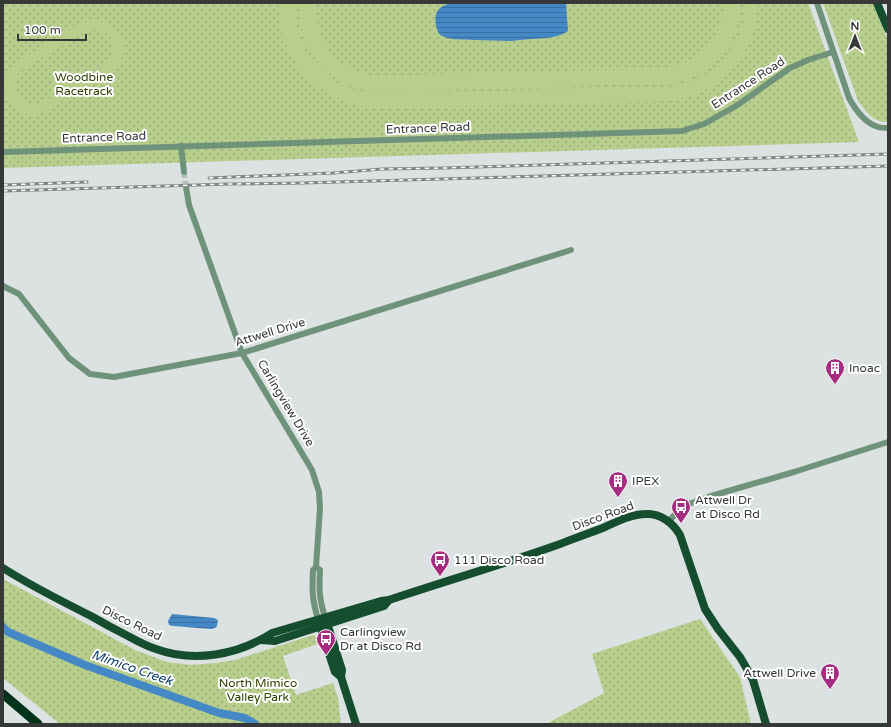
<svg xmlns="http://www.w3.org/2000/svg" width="891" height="727" viewBox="0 0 891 727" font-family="'Varela Round',sans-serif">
<defs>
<pattern id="grass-dots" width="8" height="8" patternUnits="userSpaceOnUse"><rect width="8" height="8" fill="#b7ce8d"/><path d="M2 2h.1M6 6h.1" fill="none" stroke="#96a874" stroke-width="1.8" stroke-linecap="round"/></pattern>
<pattern id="water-rules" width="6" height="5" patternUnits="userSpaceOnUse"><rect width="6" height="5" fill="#4588c6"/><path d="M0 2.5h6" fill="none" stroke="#3a70a2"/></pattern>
</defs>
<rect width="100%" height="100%" fill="#dbe2e1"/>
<g fill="url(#grass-dots)" fill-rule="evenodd">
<path d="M 3,3 L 808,3 L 859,142 L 3,168 Z"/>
<path d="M 823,3 L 873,3 L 888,40 L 888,122 C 873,122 867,113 858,101 Z"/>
<path d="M 3,579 L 135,650 L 167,662 L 191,665 L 215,663 L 235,660 L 313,635 L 319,638 L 320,643 L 283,656 L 296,695 L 333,683 L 338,698 L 341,724 L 60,724 L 3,678 ZM 18,636 L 154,688 L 165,693 L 160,694 Z"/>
<path d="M 700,619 L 740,677 L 751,724 L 546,724 L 604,693 L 592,654 Z"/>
</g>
<g fill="#b7ce8d" fill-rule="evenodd">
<path d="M 279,3 L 295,3 C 293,41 315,75 350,89 C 359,92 369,93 378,94 L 669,87 C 679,85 690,83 699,78 C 727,65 746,34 745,3 L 758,3 C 757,12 757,22 754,31 C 747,54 731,76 709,88 C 696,96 682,99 668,101 L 375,109 C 362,107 349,104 337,98 C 319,90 299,72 290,54 C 282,39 278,20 279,3 Z"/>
<path d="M 300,3 L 317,3 C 314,33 329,62 359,72 C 365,74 371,75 377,76 L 666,68 C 671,66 676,66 681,64 C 708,54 723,30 724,3 L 740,3 C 740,7 740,11 740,15 C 736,42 714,69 689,78 C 683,80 676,81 670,83 L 379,92 C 369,91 359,89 349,85 C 316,72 296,37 300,3 Z"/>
<path d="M 97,20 C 123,25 132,47 116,68 L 47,110 C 44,112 40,114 36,115 C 30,116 23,114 18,111 C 0,98 0,75 18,61 L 75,26 L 85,22 ZM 96,29 C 116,33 116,49 106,63 L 46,101 C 24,111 8,92 20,71 L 82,34 L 90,30 Z"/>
</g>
<g fill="url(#water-rules)">
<path d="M 453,3 L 566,3 L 568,31 C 559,38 545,38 533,39 C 526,39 519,40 512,41 C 499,41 487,40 475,40 C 464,39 452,41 442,36 C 435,33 433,14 439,9 C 443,5 448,4 453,3 Z"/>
<path d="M 172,614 L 214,618 L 218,620 L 217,626 L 215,628 L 211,629 L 173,626 L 169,625 L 168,621 Z"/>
</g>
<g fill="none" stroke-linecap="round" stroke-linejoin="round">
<path stroke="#4588c6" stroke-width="8" d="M 3,627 L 8,632 L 85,665 L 219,713 L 245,718 L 255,724"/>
<path stroke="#bac0bf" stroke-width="6" stroke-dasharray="6 3" stroke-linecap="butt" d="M 184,172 L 186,187"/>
<g stroke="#6f927b" stroke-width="6">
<path d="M 817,3 L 849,98 C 855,109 865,123 878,127 C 881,128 885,128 888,128"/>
<path d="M 181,146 L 184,172"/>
<path d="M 3,152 L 682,131 L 704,124 L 736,106 L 790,68 L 808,60 L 833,52"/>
<path d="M 186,187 L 189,205 L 242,353 L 312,470 L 319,492 L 320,508 L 316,567 L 313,570 C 312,590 312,600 318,619"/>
<path d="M 3,286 L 19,294 L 69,358 L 90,374 L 114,377 L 242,353 L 571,250"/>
<path d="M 669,521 L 679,510 L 689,504 L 711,496 L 794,472 L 888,442"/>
<path d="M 316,567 L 320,570 C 319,589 319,599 325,617"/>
</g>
<g stroke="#154e2f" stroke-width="8">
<path d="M 877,3 L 888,29"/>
<path d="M 3,568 C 31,586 61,601 91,616 C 103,623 116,630 128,636 C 137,641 146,646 156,649 C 194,663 238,655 272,633 L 381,601 L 389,600 C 446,581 504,564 560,544 C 575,538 590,533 605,527 C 618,521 632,514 646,514 C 660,513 673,523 680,535 L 705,609 L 718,629 L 740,657 L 747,669 L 753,680 L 766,724"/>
<path d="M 326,620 L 342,670 L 341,677 L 356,724"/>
<path d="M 319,623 L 335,672 L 341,677"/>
<path d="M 261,640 L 275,641 L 384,606 L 389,600"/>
</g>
<path stroke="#00341a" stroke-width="9" d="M 3,694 L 38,724"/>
<defs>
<g id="rail">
<path d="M 209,178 L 333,173 L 382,169 L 444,168 L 888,154"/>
<path d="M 3,185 L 87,182"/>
<path d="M 3,191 L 229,184 L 303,183 L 888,166"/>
</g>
</defs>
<use href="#rail" stroke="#818685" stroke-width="3"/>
<use href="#rail" stroke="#fff" stroke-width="1.5" stroke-dasharray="4.5" stroke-linecap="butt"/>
</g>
<defs>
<symbol id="building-pin" viewBox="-11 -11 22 30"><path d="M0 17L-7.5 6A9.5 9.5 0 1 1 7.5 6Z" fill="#a52c81" stroke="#fff"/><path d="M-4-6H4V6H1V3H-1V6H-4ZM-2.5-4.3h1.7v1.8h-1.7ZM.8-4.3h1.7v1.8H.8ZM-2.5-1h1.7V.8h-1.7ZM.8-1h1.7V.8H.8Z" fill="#fff"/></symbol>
<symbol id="bus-pin" viewBox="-11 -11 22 30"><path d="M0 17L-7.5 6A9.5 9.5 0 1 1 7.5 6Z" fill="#a52c81" stroke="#fff"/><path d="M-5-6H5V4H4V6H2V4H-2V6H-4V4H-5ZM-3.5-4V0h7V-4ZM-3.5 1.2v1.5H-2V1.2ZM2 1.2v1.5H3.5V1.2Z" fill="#fff"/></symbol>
</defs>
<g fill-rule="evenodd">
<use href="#building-pin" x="824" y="357" width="22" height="30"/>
<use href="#building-pin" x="607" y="470" width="22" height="30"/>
<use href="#bus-pin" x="670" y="496" width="22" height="30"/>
<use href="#bus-pin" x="429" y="549" width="22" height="30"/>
<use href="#bus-pin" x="315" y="628" width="22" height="30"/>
<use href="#building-pin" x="819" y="662" width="22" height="30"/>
</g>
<g text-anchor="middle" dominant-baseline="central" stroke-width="4" stroke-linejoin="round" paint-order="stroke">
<g font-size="12" fill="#2f4000" stroke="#fff">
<text x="84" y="77">Woodbine<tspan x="84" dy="14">Racetrack</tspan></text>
<text x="258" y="683">North Mimico<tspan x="258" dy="14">Valley Park</tspan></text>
</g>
<g font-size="12" fill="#353837" stroke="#fff">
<text transform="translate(748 83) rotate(-33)">Entrance Road</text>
<text transform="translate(428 128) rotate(-2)">Entrance Road</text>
<text transform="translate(104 137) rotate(-2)">Entrance Road</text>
<text transform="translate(270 332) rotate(-17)">Attwell Drive</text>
<text transform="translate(286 403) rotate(59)">Carlingview Drive</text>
<text transform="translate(603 516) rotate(-20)">Disco Road</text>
<text transform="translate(132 623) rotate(26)">Disco Road</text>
</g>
<g font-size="12" fill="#353837" stroke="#fff" text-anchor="start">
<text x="849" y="368">Inoac</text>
<text x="632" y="481">IPEX</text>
<text x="695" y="500">Attwell Dr<tspan x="695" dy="14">at Disco Rd</tspan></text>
<text x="454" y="560">111 Disco Road</text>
<text x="340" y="632">Carlingview<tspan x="340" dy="14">Dr at Disco Rd</tspan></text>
<text x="816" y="673" text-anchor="end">Attwell Drive</text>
</g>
<g font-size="13" font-style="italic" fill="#0f406a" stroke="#fff">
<text transform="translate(132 668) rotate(19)">Mimico Creek</text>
</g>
</g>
<rect width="891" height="727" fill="none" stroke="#353837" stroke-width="8"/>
<g transform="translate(855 36)" stroke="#ffffff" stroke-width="3" paint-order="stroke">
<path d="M0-3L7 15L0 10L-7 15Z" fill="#353837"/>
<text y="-6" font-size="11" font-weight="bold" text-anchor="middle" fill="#353837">N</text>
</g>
<path d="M18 34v6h68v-6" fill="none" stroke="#353837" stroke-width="2"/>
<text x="24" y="34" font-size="12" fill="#353837" stroke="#ffffff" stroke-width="3" paint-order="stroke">100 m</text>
</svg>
